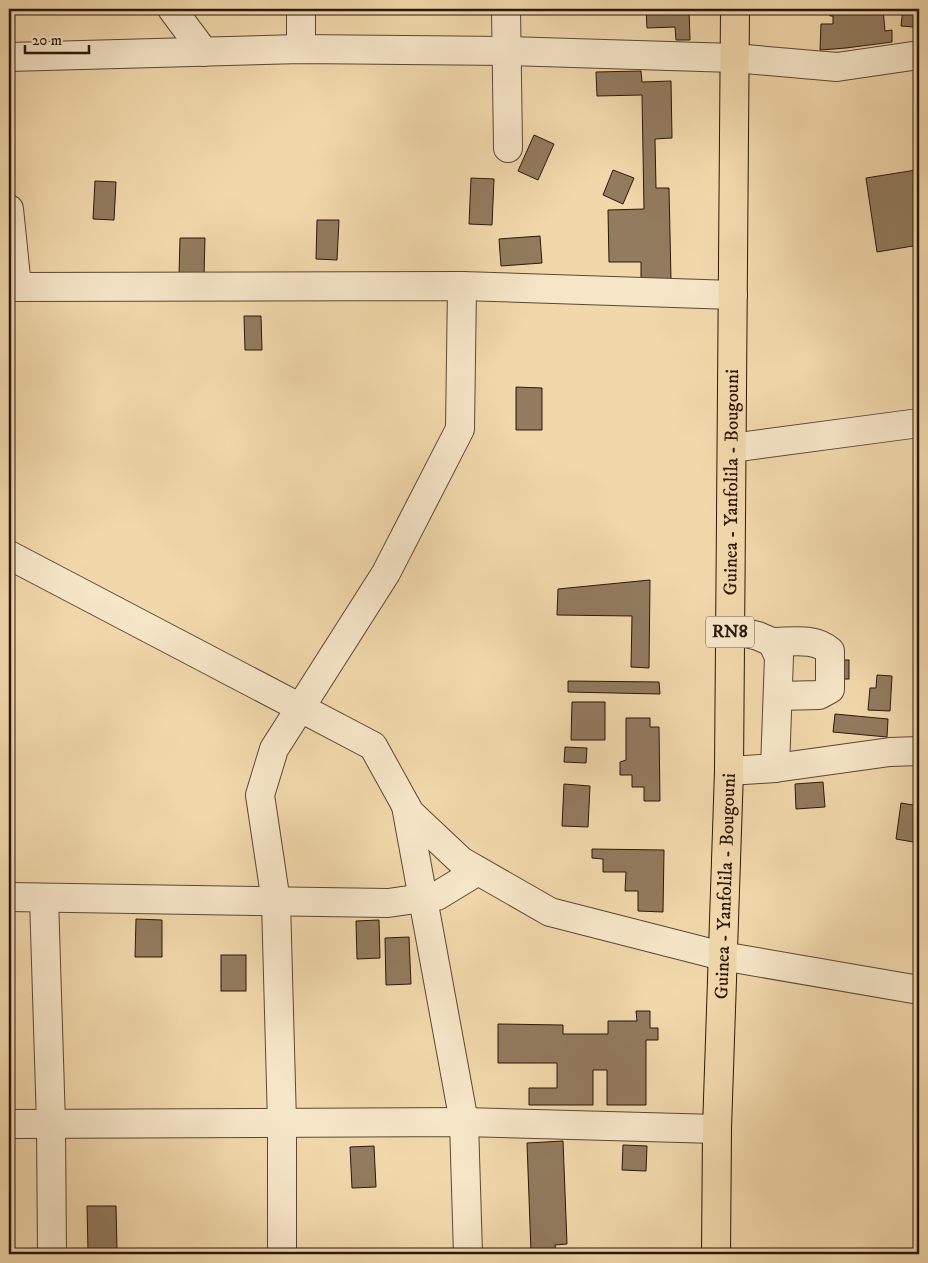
<svg xmlns="http://www.w3.org/2000/svg" width="928" height="1263" viewBox="0 0 928 1263" font-family="'IM FELL DW Pica',serif">
<rect width="100%" height="100%" fill="#f1d8ab"/>
<filter id="stains"><feTurbulence type="fractalNoise" baseFrequency=".004" numOctaves="4"/><feColorMatrix values="0 0 0 0 .2 0 0 0 0 .09 0 0 0 0 .02 0 0 0 .5 -.17"/></filter>
<radialGradient id="worn" r=".72"><stop offset=".6" stop-color="#630" stop-opacity="0"/><stop offset="1" stop-color="#630" stop-opacity=".3"/></radialGradient>
<g fill="#927b5e" stroke="#2b170b">
<path d="M 646,9 L 689,9 L 690,40 L 676,40 L 675,27 L 647,28 Z"/>
<path d="M 829,9 L 883,9 L 885,31 L 892,30 L 892,42 L 846,48 L 820,50 L 821,24 L 833,24 L 833,16 L 830,16 Z"/>
<path d="M 903,9 L 916,9 L 914,27 L 901,26 Z"/>
<path d="M 641,71 L 642,82 L 671,81 L 672,138 L 655,139 L 656,188 L 669,188 L 671,280 L 641,281 L 641,262 L 609,262 L 608,210 L 644,209 L 642,95 L 597,96 L 596,72 Z"/>
<path d="M 534,135 L 554,144 L 538,180 L 518,171 Z"/>
<path d="M 613,170 L 634,178 L 623,204 L 603,195 Z"/>
<path d="M 916,170 L 919,190 L 919,223 L 916,223 L 919,245 L 877,252 L 866,178 Z"/>
<path d="M 471,178 L 494,179 L 492,225 L 469,224 Z"/>
<path d="M 95,181 L 116,182 L 114,220 L 93,219 Z"/>
<path d="M 317,220 L 339,220 L 337,260 L 316,259 Z"/>
<path d="M 540,236 L 542,263 L 501,266 L 499,239 Z"/>
<path d="M 180,238 L 205,238 L 204,276 L 179,276 Z"/>
<path d="M 244,316 L 261,316 L 262,350 L 245,350 Z"/>
<path d="M 516,387 L 542,388 L 542,430 L 516,430 Z"/>
<path d="M 650,580 L 649,668 L 631,667 L 632,616 L 557,615 L 558,589 Z"/>
<rect x="816" y="660" width="33" height="19"/>
<path d="M 877,675 L 892,676 L 890,711 L 868,710 L 870,688 L 876,688 Z"/>
<path d="M 568,681 L 659,682 L 660,694 L 568,692 Z"/>
<path d="M 572,702 L 605,702 L 605,740 L 571,740 Z"/>
<path d="M 835,714 L 888,719 L 887,737 L 833,732 Z"/>
<path d="M 626,718 L 650,718 L 650,727 L 659,727 L 660,801 L 644,801 L 644,787 L 632,787 L 632,775 L 620,775 L 620,762 L 626,760 Z"/>
<path d="M 565,747 L 587,748 L 586,763 L 564,762 Z"/>
<path d="M 823,782 L 825,807 L 796,809 L 795,784 Z"/>
<path d="M 564,784 L 590,786 L 588,827 L 562,826 Z"/>
<path d="M 901,803 L 919,806 L 919,843 L 896,839 Z"/>
<path d="M 592,849 L 664,850 L 663,912 L 638,911 L 638,891 L 625,891 L 626,872 L 603,872 L 603,859 L 592,858 Z"/>
<path d="M 136,919 L 162,920 L 162,957 L 135,957 Z"/>
<path d="M 379,920 L 380,958 L 357,959 L 356,921 Z"/>
<path d="M 409,937 L 411,984 L 386,985 L 385,938 Z"/>
<rect x="221" y="955" width="25" height="36"/>
<path d="M 636,1011 L 650,1011 L 650,1028 L 658,1028 L 658,1040 L 646,1040 L 646,1105 L 607,1105 L 607,1070 L 593,1070 L 593,1105 L 529,1105 L 529,1088 L 557,1088 L 557,1063 L 498,1063 L 498,1024 L 563,1025 L 563,1034 L 608,1034 L 608,1021 L 637,1021 Z"/>
<path d="M 563,1141 L 567,1244 L 555,1245 L 556,1254 L 525,1254 L 525,1252 L 531,1252 L 527,1143 Z"/>
<path d="M 623,1145 L 647,1146 L 646,1171 L 622,1170 Z"/>
<path d="M 374,1146 L 376,1187 L 352,1188 L 350,1147 Z"/>
<path d="M 87,1206 L 116,1206 L 117,1250 L 88,1251 Z"/>
</g>
<g fill="none" stroke-linecap="round" stroke-linejoin="round">
<defs>
<g id="minor">
<path d="M 172,9 L 204,52"/>
<path d="M 506,9 L 508,148"/>
<path d="M 301,49 L 301,9"/>
<path d="M 9,57 L 301,49 L 507,51 L 734,58 L 837,67 L 919,55"/>
<path d="M 9,209 L 17,287"/>
<path d="M 9,287 L 462,286 L 733,295"/>
<path d="M 732,448 L 919,423"/>
<path d="M 9,555 L 373,746 L 410,813 L 461,861 L 550,912 L 722,956 L 919,990"/>
<path d="M 730,629 L 758,636 L 772,642 L 779,657 L 775,768"/>
<path d="M 772,642 C 792,642 815,637 830,651 L 830,689 L 819,695 L 778,696"/>
<path d="M 729,771 L 775,768 L 890,752 L 919,751"/>
<path d="M 406,806 L 464,1122 L 468,1254"/>
<path d="M 9,897 L 388,903 L 437,896 L 478,871"/>
<path d="M 44,898 L 51,1124 L 52,1254"/>
<path d="M 9,1124 L 464,1122 L 717,1129"/>
<path d="M 282,1254 L 282,1122 L 276,902 L 260,795 L 274,749 L 386,573 L 460,429 L 462,286"/>
</g>
<g id="major">
<path id="s1" d="M 716,1254 L 717,1129 L 729,771 L 735,9"/>
</g>
</defs>
<use href="#minor" stroke="#5c4733" stroke-width="30"/>
<use href="#major" stroke="#2b170b" stroke-width="30"/>
<use href="#minor" stroke="#f6e6c8" stroke-width="28"/>
<use href="#major" stroke="#f1d8ab" stroke-width="28"/>
</g>
<g text-anchor="middle" dominant-baseline="central" stroke-width="4" stroke-linejoin="round" paint-order="stroke">
<rect fill="#f6e6c8" stroke="#685544" stroke-width="1" x="706" y="616.5" width="48" height="31" rx="4"/>
<g font-size="18" font-weight="bold" fill="#2b170b">
<text x="730" y="632">RN8</text>
</g>
<g font-size="19" fill="#2b170b" stroke="#f6e6c8">
<text stroke="none"><textPath href="#s1" startOffset="772">Guinea - Yanfolila - Bougouni</textPath></text>
<text stroke="none"><textPath href="#s1" startOffset="368">Guinea - Yanfolila - Bougouni</textPath></text>
</g>
</g>
<rect width="928" height="1263" fill="none" stroke="#f1d8ab" stroke-width="30"/>
<rect x="10" y="10" width="908" height="1243" fill="none" stroke="#2b170b" stroke-width="2.5"/>
<rect x="15" y="15" width="898" height="1233" fill="none" stroke="#2b170b"/>
<path d="M25 45v8h64v-8" fill="none" stroke="#2b170b" stroke-width="2.5"/>
<text x="32" y="45" font-size="15" fill="#2b170b" stroke="#f6e6c8" stroke-width="4" paint-order="stroke">20 m</text>
<rect width="100%" height="100%" filter="url(#stains)"/>
<rect width="100%" height="100%" fill="url(#worn)"/>
</svg>
